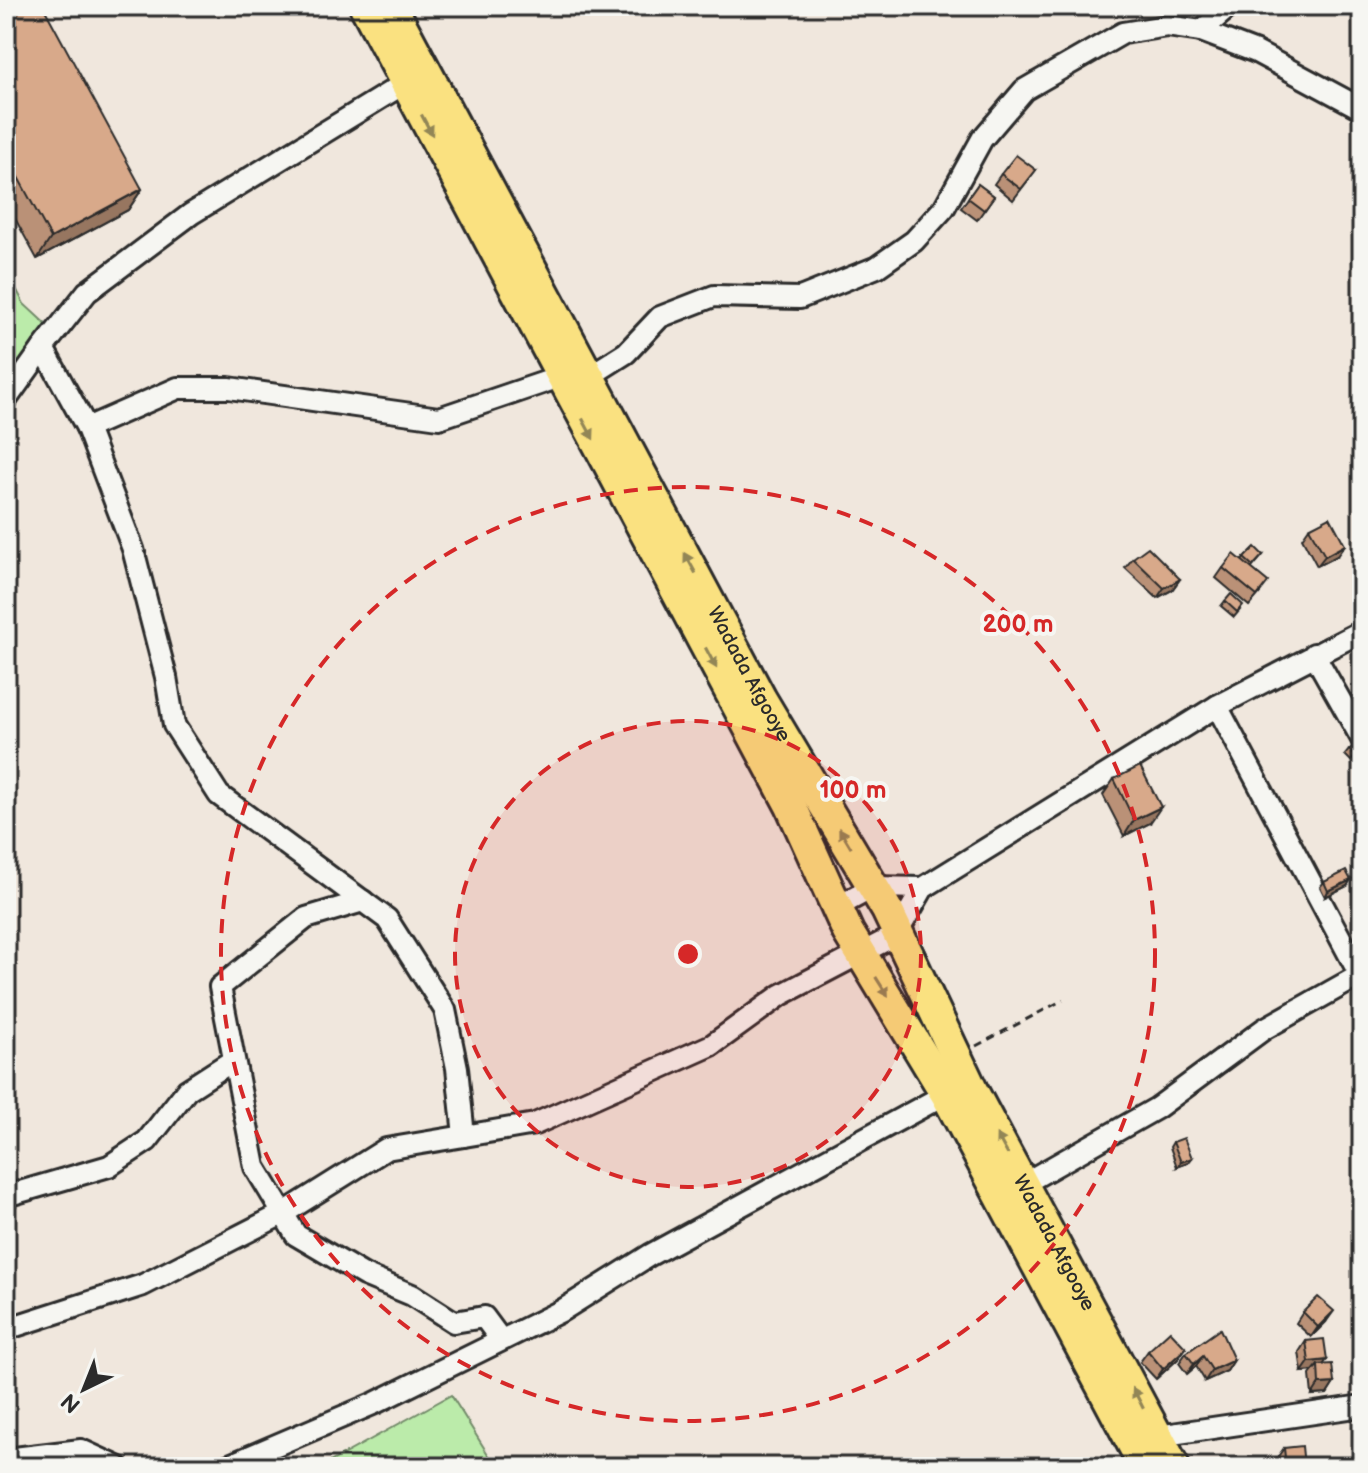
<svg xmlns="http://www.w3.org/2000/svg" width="1368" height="1473" viewBox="0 0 1368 1473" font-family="'Balsamiq Sans',sans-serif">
<rect width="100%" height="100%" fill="#f0e7dd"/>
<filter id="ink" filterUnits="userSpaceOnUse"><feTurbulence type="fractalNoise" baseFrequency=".0125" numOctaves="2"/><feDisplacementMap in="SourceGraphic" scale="16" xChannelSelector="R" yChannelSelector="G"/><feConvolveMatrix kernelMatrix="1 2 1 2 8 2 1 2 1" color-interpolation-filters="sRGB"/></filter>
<g filter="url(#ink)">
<g fill="#bbebaa" stroke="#738b6a" stroke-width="2">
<path d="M 6,269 L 24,304 L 51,329 L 6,393 Z"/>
<path d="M 451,1395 L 496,1467 L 321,1467 Z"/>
</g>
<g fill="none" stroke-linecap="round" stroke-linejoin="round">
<defs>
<g id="minor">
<path d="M 1201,31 L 1230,6"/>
<path d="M 43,348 L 87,292 L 191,214 L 405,83"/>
<path d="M 588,377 L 626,353 L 660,317 L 714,296 L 800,298 L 877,267 L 914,241 L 944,208 L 982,139 L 1024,90 L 1123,33 L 1167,26 L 1201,31 L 1256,52 L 1362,109"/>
<path d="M 6,400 L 43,348 L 87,428 L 178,388 L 229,388 L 439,418 L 560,377"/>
<path d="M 87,428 L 133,549 L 166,677 L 174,725 L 219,795 L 387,919 L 445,1010 L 457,1068 L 464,1136 L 535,1124 L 712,1045 L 781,995 L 896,935 L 923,888 L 1217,706 L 1362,631"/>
<path d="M 1314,654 L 1362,739"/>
<path d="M 1217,706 L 1360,975"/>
<path d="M 363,901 L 306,918 L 220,987 L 255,1167 L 296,1235 L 364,1275 L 412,1295 L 454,1322 L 484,1317 L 501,1340"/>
<path d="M 837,907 L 874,887 L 923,888"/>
<path d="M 1023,1184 L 1157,1108 L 1264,1029 L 1362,974"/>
<path d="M 6,1196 L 109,1166 L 147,1141 L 187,1090 L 232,1061"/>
<path d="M 6,1329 L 143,1285 L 284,1213 L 386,1149 L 464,1136"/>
<path d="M 1158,1436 L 1362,1406"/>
<path d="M 6,1459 L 81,1450 L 118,1467"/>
<path d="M 225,1467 L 375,1403 L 561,1311 L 650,1255 L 946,1094"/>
</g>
<g id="highway">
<path d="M 365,6 L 791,806 L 848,932 L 946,1094 L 1145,1467"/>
<path id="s1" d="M 391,6 L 761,699 L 887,910 L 972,1090 L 1174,1467"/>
</g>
</defs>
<use href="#minor" stroke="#2b2b2b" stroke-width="26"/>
<use href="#highway" stroke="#2b2b2b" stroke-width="36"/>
<path stroke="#2b2b2b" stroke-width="3" stroke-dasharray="8 6" stroke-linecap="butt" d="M 976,1046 L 1063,1000"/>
<use href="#minor" stroke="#f6f6f2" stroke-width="20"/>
<use href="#highway" stroke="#fae180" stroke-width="30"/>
</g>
<g fill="#ba9177" stroke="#2b2b2b" stroke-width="2">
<path d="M 6,6 L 142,189 L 128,210 L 37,259 L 6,202 Z"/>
<path d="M 1036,170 L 1013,200 L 994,184 L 1001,174 Z"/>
<path d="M 978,184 L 994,196 L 977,220 L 961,208 Z"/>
<path d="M 1309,528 L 1337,556 L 1317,566 L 1302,538 Z"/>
<path d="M 1263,555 L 1251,569 L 1260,593 L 1249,606 L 1216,578 L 1223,568 L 1242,561 L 1244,558 Z"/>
<path d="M 1133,558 L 1180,579 L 1172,590 L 1157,598 L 1125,568 Z"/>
<path d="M 1225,601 L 1240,610 L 1234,617 L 1221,606 Z"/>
<path d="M 1362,742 L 1362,749 L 1351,761 L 1345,755 L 1349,750 Z"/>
<path d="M 1114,779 L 1150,823 L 1124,836 L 1103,795 Z"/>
<path d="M 1324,882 L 1347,886 L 1325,897 L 1320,887 Z"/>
<path d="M 1173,1142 L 1192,1158 L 1188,1163 L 1177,1167 L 1170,1147 Z"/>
<path d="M 1303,1312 L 1326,1322 L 1311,1337 L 1296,1323 Z"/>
<path d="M 1306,1341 L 1323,1364 L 1334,1383 L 1327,1394 L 1312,1395 L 1310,1375 L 1313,1371 L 1302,1372 L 1299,1352 Z"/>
<path d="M 1148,1351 L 1178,1359 L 1156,1379 L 1140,1362 Z"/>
<path d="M 1186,1353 L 1234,1360 L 1227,1371 L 1205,1381 L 1196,1366 L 1187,1374 L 1179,1363 Z"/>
<path d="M 1284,1448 L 1304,1467 L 1278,1467 L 1277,1458 Z"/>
</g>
<g fill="#977661" stroke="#2b2b2b" stroke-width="2">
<path d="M 142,189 L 128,210 L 37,259 L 51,238 Z"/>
<path d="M 1345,545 L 1337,556 L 1317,566 L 1325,556 Z"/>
<path d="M 1180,579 L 1172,590 L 1157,598 L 1164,588 Z"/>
<path d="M 1161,807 L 1150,823 L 1124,836 L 1134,820 Z"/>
<path d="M 1351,880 L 1347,886 L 1325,897 L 1328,891 Z"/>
<path d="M 1192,1158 L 1188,1163 L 1177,1167 L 1181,1162 Z"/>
<path d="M 1334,1311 L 1326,1322 L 1311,1337 L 1318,1327 Z"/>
<path d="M 1186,1348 L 1178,1359 L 1156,1379 L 1163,1369 Z"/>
<path d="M 1203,1356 L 1196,1366 L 1187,1374 L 1194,1364 Z"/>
<path d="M 1234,1360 L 1227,1371 L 1205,1381 L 1212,1370 Z"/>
<path d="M 1327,1360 L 1319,1370 L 1318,1365 L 1313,1371 L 1302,1372 L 1309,1362 Z"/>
<path d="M 1334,1383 L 1327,1394 L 1312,1395 L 1319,1384 Z"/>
</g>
<g fill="#d8a98a" stroke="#2b2b2b" stroke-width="2">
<path d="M 6,6 L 43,6 L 142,189 L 51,238 L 6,155 Z"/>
<path d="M 1016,155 L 1036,170 L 1021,189 L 1001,174 Z"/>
<path d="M 978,184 L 994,196 L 984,210 L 968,198 Z"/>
<path d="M 1330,517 L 1345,545 L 1325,556 L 1309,528 Z"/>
<path d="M 1148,547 L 1180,579 L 1164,588 L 1133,558 Z"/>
<path d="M 1255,547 L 1263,555 L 1253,566 L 1244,558 Z"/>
<path d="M 1234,554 L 1268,582 L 1257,596 L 1223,568 Z"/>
<path d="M 1231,594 L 1243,605 L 1237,612 L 1225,601 Z"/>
<path d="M 1360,740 L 1362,742 L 1362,748 L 1354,755 L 1349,750 Z"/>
<path d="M 1140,766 L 1161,807 L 1134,820 L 1114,779 Z"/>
<path d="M 1346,871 L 1351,880 L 1328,891 L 1324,882 Z"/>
<path d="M 1184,1138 L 1192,1158 L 1181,1162 L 1173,1142 Z"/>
<path d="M 1318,1297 L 1334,1311 L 1318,1327 L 1303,1312 Z"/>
<path d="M 1220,1329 L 1234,1360 L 1212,1370 L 1203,1356 L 1194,1364 L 1186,1353 Z"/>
<path d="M 1170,1331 L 1186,1348 L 1163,1369 L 1148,1351 Z"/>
<path d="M 1324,1339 L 1327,1360 L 1309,1362 L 1306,1341 Z"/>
<path d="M 1332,1364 L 1334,1383 L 1319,1384 L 1318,1365 Z"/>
<path d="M 1302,1446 L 1304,1467 L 1286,1467 L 1284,1448 Z"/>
</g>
<defs><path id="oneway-solid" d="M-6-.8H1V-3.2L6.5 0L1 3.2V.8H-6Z" transform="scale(2)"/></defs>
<g fill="#928656">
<use href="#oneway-solid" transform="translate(427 125) rotate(62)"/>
<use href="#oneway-solid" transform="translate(588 429) rotate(62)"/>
<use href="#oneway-solid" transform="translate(690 563) rotate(-119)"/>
<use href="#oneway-solid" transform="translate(711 658) rotate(62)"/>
<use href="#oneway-solid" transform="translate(845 838) rotate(-121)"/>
<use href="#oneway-solid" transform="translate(882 987) rotate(58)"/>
<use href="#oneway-solid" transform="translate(1002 1144) rotate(-119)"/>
<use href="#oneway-solid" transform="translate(1138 1398) rotate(-117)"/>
</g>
</g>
<circle cx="688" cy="954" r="233" fill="#d62828" fill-opacity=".12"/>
<g fill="none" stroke="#d62828" stroke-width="4" stroke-dasharray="14 10">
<circle cx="688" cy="954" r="233"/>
<circle cx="688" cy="954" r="467"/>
</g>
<g text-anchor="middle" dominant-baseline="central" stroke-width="8" stroke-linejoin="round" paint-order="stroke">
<g font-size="20" fill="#2b2b2b" stroke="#f6f6f2">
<text stroke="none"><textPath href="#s1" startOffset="758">Wadada Afgooye</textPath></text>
<text stroke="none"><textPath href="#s1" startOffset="1404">Wadada Afgooye</textPath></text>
</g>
</g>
<circle cx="688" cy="954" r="12" fill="#d62828" stroke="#f6f6f2" stroke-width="4"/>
<g font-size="24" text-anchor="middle" font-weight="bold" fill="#d62828" stroke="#f6f6f2" stroke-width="8" stroke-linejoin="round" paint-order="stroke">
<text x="1018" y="632">200 m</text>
<text x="853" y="798">100 m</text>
</g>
<rect width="1368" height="1473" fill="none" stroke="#f6f6f2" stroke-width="32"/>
<rect x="16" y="16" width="1336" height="1441" fill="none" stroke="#2b2b2b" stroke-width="3" filter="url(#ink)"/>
<g transform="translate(84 1389) rotate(223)" stroke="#f6f6f2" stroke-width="6" paint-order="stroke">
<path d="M0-6L14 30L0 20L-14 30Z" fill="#2b2b2b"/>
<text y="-12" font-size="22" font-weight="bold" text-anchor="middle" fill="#2b2b2b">N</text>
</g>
</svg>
